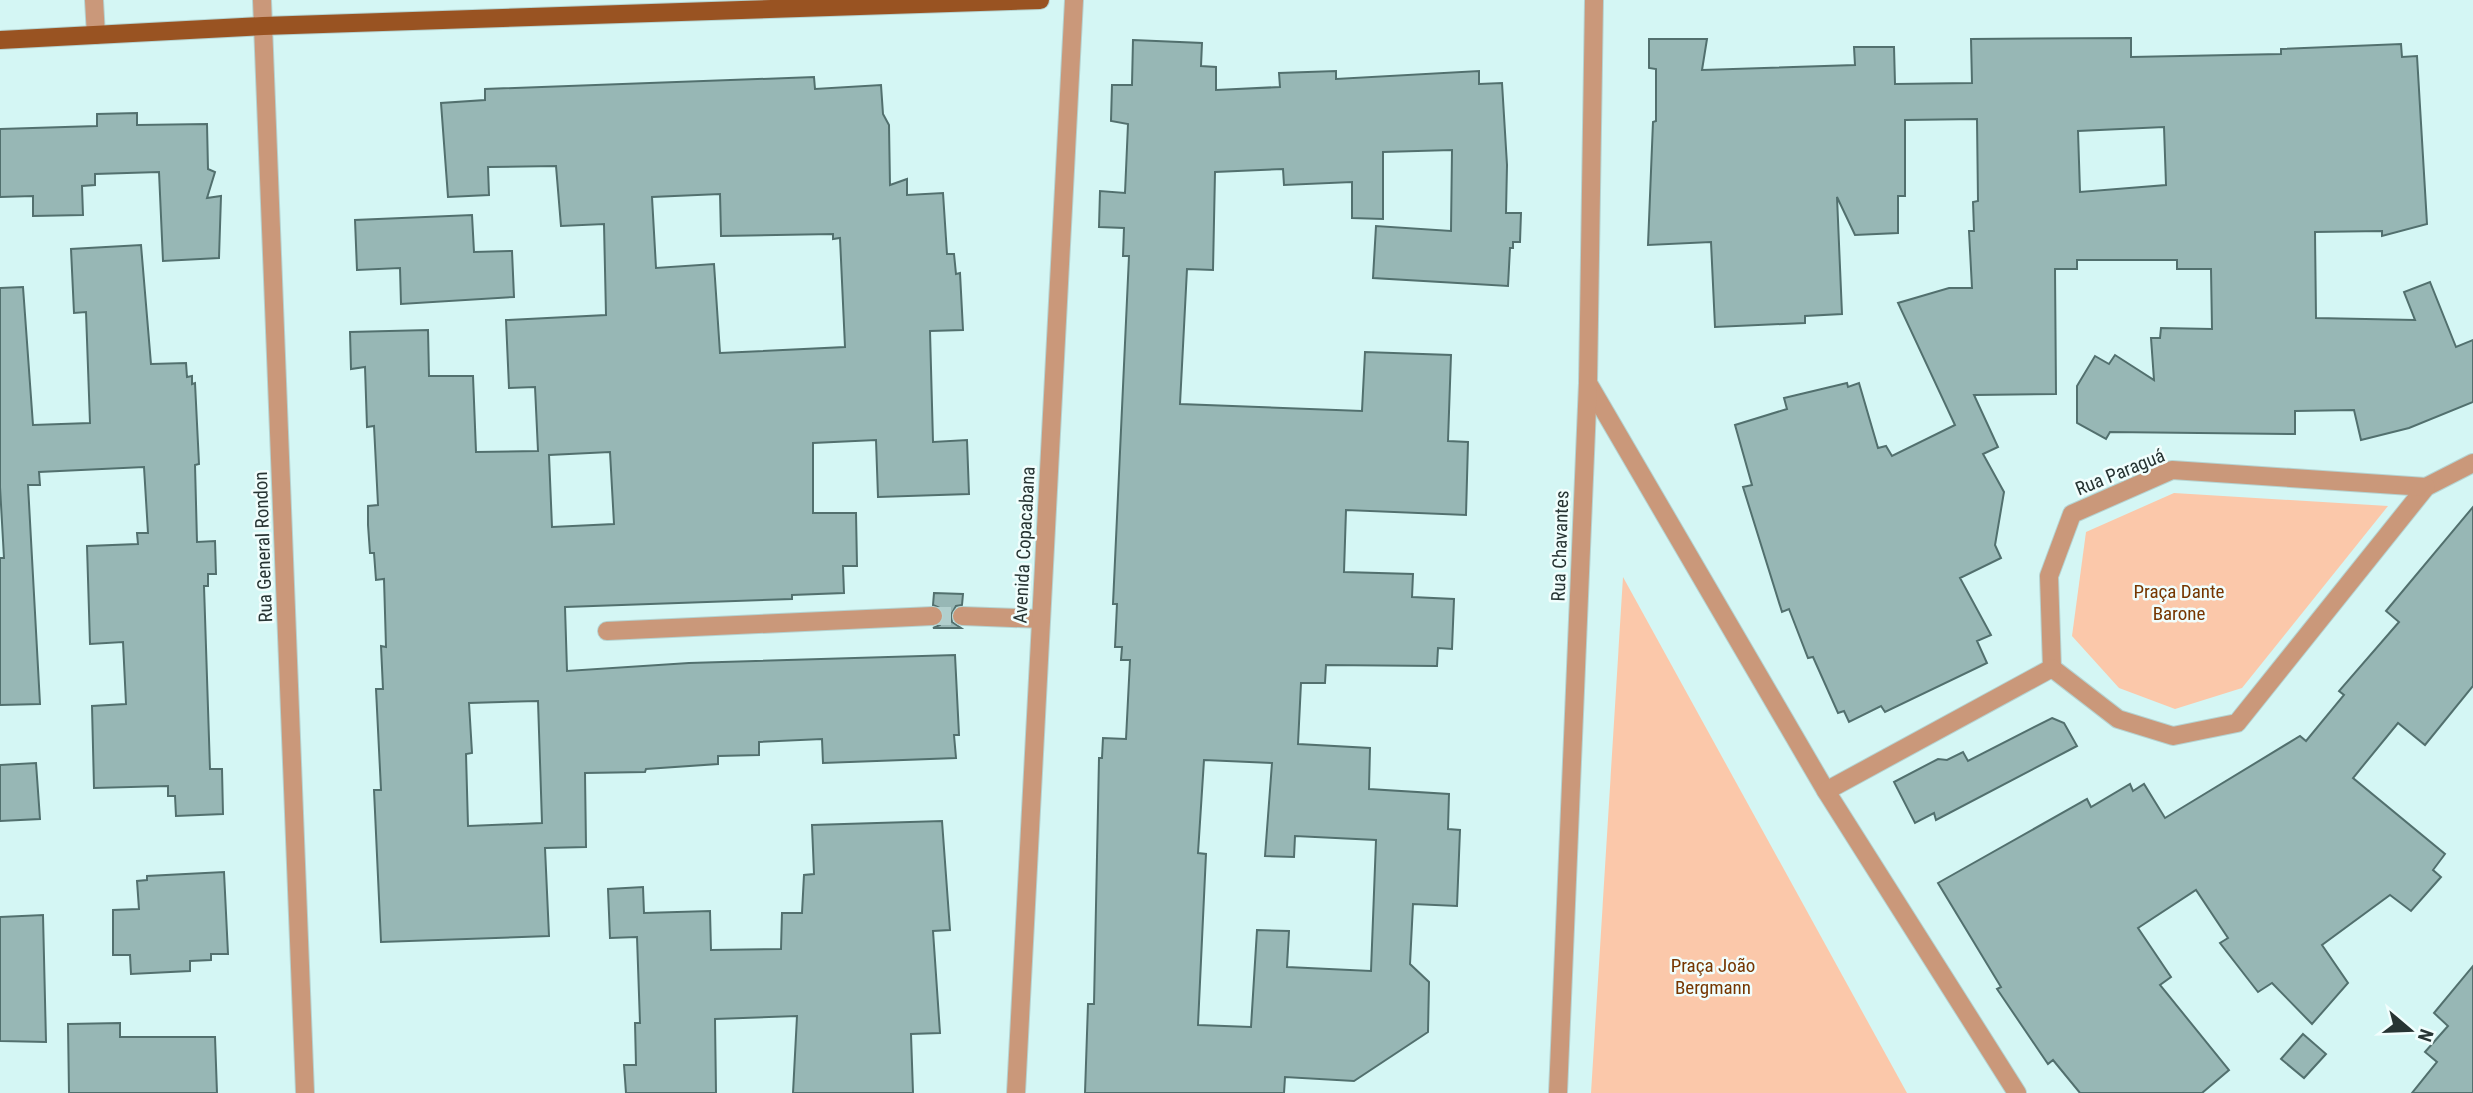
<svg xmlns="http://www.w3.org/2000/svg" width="2473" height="1093" viewBox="0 0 2473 1093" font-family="'Roboto Condensed',sans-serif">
<rect width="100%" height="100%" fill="#d4f6f4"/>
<g fill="#fbc8aa">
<path d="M 2174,493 L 2388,506 L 2242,688 L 2175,709 L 2119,688 L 2072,636 L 2086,532 Z"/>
<path d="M 1623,577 L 1907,1093 L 1591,1093 Z"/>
</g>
<g fill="#97b7b5" stroke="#52706e" stroke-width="2" fill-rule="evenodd">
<path d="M 2131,38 L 2131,57 L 2281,54 L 2281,49 L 2401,44 L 2402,57 L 2417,56 L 2427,224 L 2382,236 L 2382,231 L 2315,232 L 2316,318 L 2415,320 L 2404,292 L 2430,282 L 2456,347 L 2473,340 L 2473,402 L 2409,428 L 2361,440 L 2354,410 L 2295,411 L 2295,434 L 2110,432 L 2106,439 L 2077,423 L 2077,386 L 2095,356 L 2109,364 L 2115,355 L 2154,380 L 2151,338 L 2160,338 L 2161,328 L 2212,329 L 2211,269 L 2177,269 L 2177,260 L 2077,260 L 2077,269 L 2055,269 L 2056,394 L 1974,395 L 1998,447 L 1983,454 L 2004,492 L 1995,545 L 2001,558 L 1960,578 L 1991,635 L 1977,641 L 1987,663 L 1885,712 L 1881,706 L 1849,722 L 1844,711 L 1838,713 L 1813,657 L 1808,658 L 1789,609 L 1782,612 L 1743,487 L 1752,485 L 1735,425 L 1787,409 L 1784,398 L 1847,383 L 1848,387 L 1859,383 L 1878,448 L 1886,446 L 1892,456 L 1955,425 L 1898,303 L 1949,288 L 1972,288 L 1969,231 L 1974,231 L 1973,202 L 1978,201 L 1977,119 L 1905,120 L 1905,196 L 1898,196 L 1898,233 L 1855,235 L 1837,197 L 1842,314 L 1805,316 L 1805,323 L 1715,327 L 1711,242 L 1648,245 L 1653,122 L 1656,121 L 1656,69 L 1649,68 L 1649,39 L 1707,39 L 1702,70 L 1855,65 L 1854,47 L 1894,47 L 1895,84 L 1972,83 L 1971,39 ZM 2164,127 L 2166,185 L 2080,192 L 2078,131 Z"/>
<path d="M 1133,40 L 1202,43 L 1201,66 L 1216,67 L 1216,90 L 1280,87 L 1279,73 L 1336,71 L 1336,79 L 1479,71 L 1479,84 L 1502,83 L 1507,165 L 1506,213 L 1521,213 L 1520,242 L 1513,242 L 1513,248 L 1510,248 L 1508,286 L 1373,278 L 1376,226 L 1451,231 L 1452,150 L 1383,152 L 1383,219 L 1352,218 L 1352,182 L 1284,185 L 1283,169 L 1215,172 L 1213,270 L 1187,269 L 1180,404 L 1362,411 L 1365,352 L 1451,355 L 1448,441 L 1468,442 L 1466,515 L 1346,510 L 1344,572 L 1413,574 L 1412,597 L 1454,599 L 1452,649 L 1438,648 L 1437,666 L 1326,665 L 1325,683 L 1301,683 L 1298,744 L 1370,748 L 1369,789 L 1449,794 L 1448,829 L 1460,830 L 1457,906 L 1413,904 L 1410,964 L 1429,982 L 1428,1032 L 1354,1081 L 1285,1077 L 1284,1093 L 1085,1093 L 1088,1004 L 1094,1004 L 1099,758 L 1102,758 L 1103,738 L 1126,739 L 1130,660 L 1121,660 L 1122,647 L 1115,647 L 1117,604 L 1113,604 L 1129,256 L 1123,256 L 1124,228 L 1099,227 L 1100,191 L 1125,193 L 1128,124 L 1111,121 L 1112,85 L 1132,85 ZM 1204,760 L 1272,763 L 1265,856 L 1294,857 L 1295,836 L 1376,840 L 1371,971 L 1287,967 L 1289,931 L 1257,930 L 1251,1027 L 1198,1025 L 1206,854 L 1198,853 Z"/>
<path d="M 814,77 L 815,89 L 881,85 L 883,114 L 889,125 L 890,185 L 907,179 L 907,195 L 943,193 L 947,254 L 954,254 L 956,274 L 960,273 L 963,330 L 930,331 L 933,442 L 967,440 L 969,494 L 878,497 L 876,440 L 813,443 L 813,513 L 856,513 L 857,566 L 843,566 L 844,593 L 792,595 L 792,599 L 565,607 L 567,671 L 689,663 L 955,655 L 959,735 L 954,735 L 956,758 L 823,763 L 822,739 L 759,742 L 759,755 L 718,756 L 718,764 L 646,769 L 645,772 L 585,773 L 586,847 L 545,848 L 549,936 L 381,942 L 374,790 L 381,790 L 376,689 L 383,689 L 381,646 L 386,647 L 384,579 L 376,580 L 374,553 L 370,553 L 368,525 L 368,506 L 378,505 L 374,426 L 367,427 L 365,367 L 351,369 L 350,332 L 428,330 L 429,376 L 473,376 L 476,452 L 538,451 L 535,387 L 509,388 L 506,320 L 606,315 L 604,224 L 561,226 L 556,166 L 488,167 L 489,195 L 448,197 L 441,103 L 485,100 L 485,89 ZM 720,194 L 721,236 L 833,234 L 833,239 L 840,238 L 845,347 L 720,353 L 714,264 L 656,268 L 652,197 ZM 610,452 L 614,524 L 552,527 L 549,455 ZM 538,701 L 542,823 L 468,826 L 466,754 L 472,753 L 469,703 Z"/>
<path d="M 137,113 L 137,125 L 207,124 L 208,169 L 215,172 L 207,198 L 221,196 L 219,258 L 163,261 L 159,172 L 95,174 L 95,185 L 82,186 L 83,215 L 33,216 L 33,196 L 0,197 L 0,129 L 97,126 L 97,114 Z"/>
<path d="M 472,215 L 474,252 L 512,251 L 514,297 L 401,304 L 400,268 L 357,270 L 355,220 Z"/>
<path d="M 141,245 L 151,364 L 186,363 L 187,377 L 192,376 L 192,384 L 195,383 L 199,464 L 195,465 L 197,542 L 215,541 L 216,574 L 208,574 L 208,586 L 204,586 L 210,769 L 222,769 L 223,814 L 176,816 L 175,796 L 168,796 L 168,786 L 94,788 L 92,706 L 126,704 L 123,642 L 90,644 L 87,546 L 138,544 L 137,533 L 148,533 L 144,467 L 39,472 L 40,485 L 28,485 L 40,704 L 0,705 L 0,558 L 4,558 L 0,487 L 0,288 L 23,287 L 33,425 L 90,423 L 86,312 L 74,313 L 71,249 Z"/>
<path d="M 2473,507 L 2473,686 L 2425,745 L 2398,723 L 2353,778 L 2445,854 L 2433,870 L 2441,877 L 2411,911 L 2390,895 L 2322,945 L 2348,983 L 2312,1024 L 2272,983 L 2258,992 L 2220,943 L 2228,938 L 2196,890 L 2138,928 L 2171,977 L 2160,985 L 2229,1070 L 2202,1093 L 2080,1093 L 2053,1060 L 2048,1064 L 1997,989 L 2001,987 L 1938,883 L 2087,799 L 2091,807 L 2130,784 L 2133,791 L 2144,784 L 2165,818 L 2300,736 L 2306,741 L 2344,695 L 2339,691 L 2399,622 L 2386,611 Z"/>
<path d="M 934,593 L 963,594 L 962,605 L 956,606 L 951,615 L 952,622 L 961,628 L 933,628 L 940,625 L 944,616 L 942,609 L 933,605 Z"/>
<path d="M 2052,718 L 2064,723 L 2077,746 L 1936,820 L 1934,813 L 1915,823 L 1894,782 L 1938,759 L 1947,760 L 1963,752 L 1968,761 Z"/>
<path d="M 36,763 L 40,819 L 0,821 L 0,765 Z"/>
<path d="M 942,821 L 950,930 L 933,931 L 940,1033 L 911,1034 L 913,1093 L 793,1093 L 797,1016 L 715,1019 L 716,1093 L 626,1093 L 624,1065 L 636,1065 L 635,1023 L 640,1023 L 637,937 L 610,938 L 608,889 L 643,887 L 644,913 L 710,911 L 711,950 L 781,949 L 782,913 L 802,913 L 804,875 L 814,874 L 812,825 Z"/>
<path d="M 224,872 L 228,954 L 211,954 L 211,960 L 190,961 L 190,971 L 131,974 L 130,955 L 113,955 L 113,910 L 139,909 L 137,881 L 147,880 L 147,876 Z"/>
<path d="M 43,915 L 46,1042 L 0,1041 L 0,917 Z"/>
<path d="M 2473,966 L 2473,1093 L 2412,1093 L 2437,1062 L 2425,1052 L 2448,1026 L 2434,1013 Z"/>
<path d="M 120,1023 L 120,1037 L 215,1037 L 217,1093 L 69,1093 L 68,1024 Z"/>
<path d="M 2303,1034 L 2326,1054 L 2304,1078 L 2281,1059 Z"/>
</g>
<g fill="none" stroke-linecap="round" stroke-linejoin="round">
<path stroke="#b1cfcd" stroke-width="18" stroke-dasharray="18 9" stroke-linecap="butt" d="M 933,616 L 962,616"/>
<defs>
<g id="minor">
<path d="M 94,0 L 96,35"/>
<path d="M 262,0 L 305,1093"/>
<path d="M 1588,383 L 1826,791 L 2017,1093"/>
<path d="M 962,616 L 1041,619"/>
<path d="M 607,631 L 933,616"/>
<path d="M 2052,668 L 2118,719 L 2173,736 L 2237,723 L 2426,487 L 2473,463"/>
<path d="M 2052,668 L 2049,576 L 2072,514 L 2172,470 L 2426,487"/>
<path d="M 1826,791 L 2052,668"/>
<path d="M 1016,1093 L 1074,0"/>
<path d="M 1558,1093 L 1588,383 L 1594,0"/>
</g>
<path id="major" d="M 0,40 L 263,26 L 1040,0"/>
</defs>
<use href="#minor" stroke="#b5d3d1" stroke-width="20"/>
<use href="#major" stroke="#b5d3d1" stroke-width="20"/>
<use href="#minor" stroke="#ca987a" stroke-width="18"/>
<use href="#major" stroke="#995322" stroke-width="18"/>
</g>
<g text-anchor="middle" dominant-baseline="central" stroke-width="5" stroke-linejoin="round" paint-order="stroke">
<g font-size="19" fill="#273433" stroke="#f1fefd">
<text transform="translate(2120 472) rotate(-22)">Rua Paraguá</text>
<text transform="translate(1024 545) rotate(-87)">Avenida Copacabana</text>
<text transform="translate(1560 546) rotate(-88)">Rua Chavantes</text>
<text transform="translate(263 547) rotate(-92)">Rua General Rondon</text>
</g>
<g font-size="19" fill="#763600" stroke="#f1fefd">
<text x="2179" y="591">Praça Dante<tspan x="2179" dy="22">Barone</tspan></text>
<text x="1713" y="965">Praça João<tspan x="1713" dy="22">Bergmann</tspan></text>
</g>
</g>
<g transform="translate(2410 1030) rotate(109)" stroke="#f1fefd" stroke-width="5" paint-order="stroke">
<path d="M0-5L12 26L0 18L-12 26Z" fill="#273433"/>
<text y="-10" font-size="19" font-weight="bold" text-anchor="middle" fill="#273433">N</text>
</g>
</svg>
